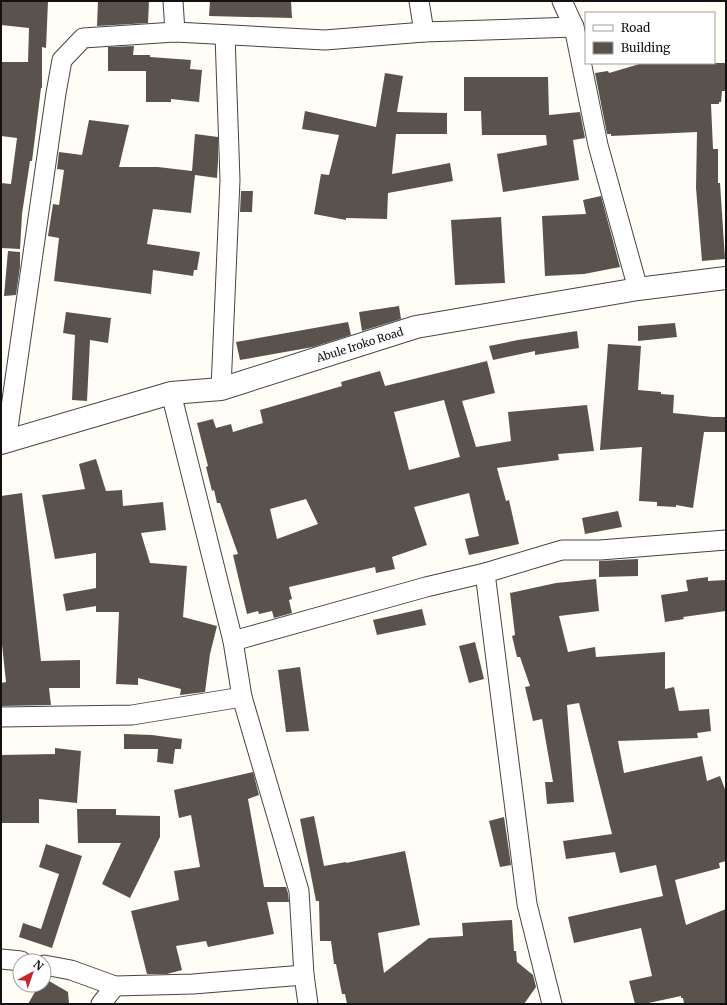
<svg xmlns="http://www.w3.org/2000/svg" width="727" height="1005" viewBox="0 0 727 1005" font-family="Merriweather,serif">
<rect width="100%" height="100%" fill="#fffdf5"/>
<g fill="#5a524d" fill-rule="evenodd">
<path d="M 1,1 L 48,1 L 46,48 L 42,47 L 42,88 L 41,88 L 32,161 L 30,161 L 22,214 L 20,249 L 1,248 L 1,183 L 11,184 L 17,138 L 1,136 L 1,62 L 28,62 L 29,28 L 1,25 Z"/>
<path d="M 98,1 L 149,1 L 148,23 L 97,26 Z"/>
<path d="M 210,1 L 291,1 L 292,18 L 209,16 Z"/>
<path d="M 134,46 L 133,55 L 150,55 L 150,57 L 191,60 L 190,69 L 202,70 L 199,102 L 171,99 L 171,102 L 146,102 L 146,71 L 108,71 L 108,47 Z"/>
<path d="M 643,63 L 726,63 L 726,91 L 722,91 L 721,102 L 719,102 L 719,104 L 711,104 L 713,149 L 718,149 L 718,183 L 720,183 L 725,259 L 702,261 L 696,188 L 697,132 L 611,136 L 611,134 L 607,134 L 595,73 L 608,71 L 609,73 Z"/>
<path d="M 385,73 L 403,76 L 397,112 L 447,113 L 447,134 L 396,134 L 392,174 L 450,163 L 453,181 L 388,193 L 387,219 L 346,218 L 346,220 L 314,214 L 321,174 L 329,175 L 339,135 L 302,129 L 305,111 L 376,127 Z"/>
<path d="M 464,77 L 548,77 L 549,115 L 580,112 L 585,138 L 573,140 L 579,180 L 503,192 L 497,154 L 547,145 L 546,135 L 482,135 L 481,111 L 464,111 Z"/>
<path d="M 89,120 L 129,125 L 119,167 L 158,167 L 192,171 L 195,134 L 218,137 L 218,162 L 217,178 L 195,175 L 191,213 L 153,209 L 147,244 L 200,252 L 197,270 L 194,270 L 193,276 L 153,270 L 151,294 L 54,281 L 59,238 L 48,236 L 53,204 L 59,205 L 64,170 L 57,169 L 59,152 L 82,155 Z"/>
<path d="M 241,191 L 253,191 L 252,212 L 240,212 Z"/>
<path d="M 601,196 L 620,267 L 584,274 L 545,276 L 542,216 L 586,214 L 583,200 Z"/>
<path d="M 501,217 L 505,283 L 455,285 L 451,220 Z"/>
<path d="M 8,251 L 20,252 L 20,267 L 16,295 L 4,296 Z"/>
<path d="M 399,306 L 401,319 L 362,331 L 359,312 Z"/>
<path d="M 66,312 L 111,318 L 108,343 L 90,340 L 87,401 L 72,400 L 75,335 L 63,333 Z"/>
<path d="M 348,322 L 351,335 L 313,347 L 240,360 L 236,342 Z"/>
<path d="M 675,323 L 677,337 L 638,341 L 638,326 Z"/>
<path d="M 577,331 L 579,348 L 535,355 L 535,351 L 493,360 L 489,346 L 518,340 Z"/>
<path d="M 608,344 L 641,346 L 638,390 L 661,392 L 661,394 L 674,395 L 673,413 L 713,417 L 726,417 L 726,432 L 704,432 L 693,508 L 676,505 L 676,507 L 657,506 L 657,502 L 639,501 L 642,447 L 600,450 Z"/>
<path d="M 487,361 L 495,393 L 462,401 L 476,447 L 511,441 L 508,412 L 587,405 L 594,451 L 558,454 L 559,460 L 497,468 L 506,501 L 509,500 L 519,544 L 469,555 L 465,539 L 479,536 L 469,493 L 414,507 L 427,545 L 392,557 L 395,569 L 376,573 L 375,567 L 289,587 L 292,599 L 289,600 L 292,613 L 274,618 L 272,611 L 259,614 L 258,611 L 247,614 L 233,555 L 238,554 L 220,503 L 217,503 L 214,490 L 212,491 L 206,467 L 208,466 L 197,423 L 213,419 L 216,428 L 231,424 L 233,432 L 263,423 L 260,410 L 342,386 L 341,382 L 380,371 L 385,386 ZM 444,400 L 460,457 L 409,470 L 394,412 ZM 306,499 L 318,524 L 277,539 L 270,509 Z"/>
<path d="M 96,459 L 106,491 L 122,490 L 123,506 L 163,502 L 166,530 L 141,533 L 150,563 L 187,566 L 183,617 L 217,626 L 210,654 L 205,692 L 180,695 L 181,689 L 138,678 L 138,685 L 116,684 L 119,612 L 96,612 L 96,606 L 66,611 L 63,594 L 96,588 L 96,553 L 55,559 L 42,495 L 85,489 L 79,464 Z"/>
<path d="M 22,493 L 41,661 L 80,660 L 80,688 L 49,688 L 51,705 L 2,706 L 1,683 L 6,682 L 1,635 L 1,496 Z"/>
<path d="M 618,511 L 622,527 L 585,534 L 582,518 Z"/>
<path d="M 638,559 L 638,576 L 599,577 L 599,561 Z"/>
<path d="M 708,577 L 708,581 L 726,580 L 726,611 L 683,617 L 684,619 L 665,622 L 661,595 L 688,591 L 686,580 Z"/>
<path d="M 596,579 L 599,611 L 559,616 L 568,652 L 595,647 L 596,657 L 665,652 L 665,689 L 674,687 L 679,711 L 709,709 L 711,731 L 697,733 L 698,738 L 618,741 L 624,773 L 702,756 L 707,781 L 720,776 L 726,792 L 726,861 L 719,863 L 720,868 L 675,880 L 686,925 L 726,909 L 726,1004 L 684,1004 L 683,998 L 681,998 L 681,996 L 644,1004 L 635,1004 L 629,981 L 652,976 L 641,928 L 574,943 L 568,917 L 663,896 L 656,865 L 620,873 L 615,852 L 566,859 L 563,841 L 612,834 L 579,703 L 567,705 L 574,802 L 547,804 L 545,782 L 553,782 L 542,719 L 533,721 L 525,687 L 530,686 L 520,657 L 517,657 L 512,636 L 515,635 L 510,593 L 556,583 Z"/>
<path d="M 422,609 L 426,625 L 377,635 L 373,620 Z"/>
<path d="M 475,642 L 484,679 L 469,683 L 459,646 Z"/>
<path d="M 300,667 L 309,731 L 286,732 L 278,670 Z"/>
<path d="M 124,734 L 152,735 L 182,739 L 181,749 L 175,749 L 173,764 L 157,762 L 158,749 L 124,749 Z"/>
<path d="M 55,748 L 81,751 L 77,803 L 39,799 L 39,823 L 1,823 L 1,755 L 55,754 Z"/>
<path d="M 253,772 L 259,795 L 248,799 L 264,887 L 286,887 L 288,893 L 289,902 L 267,902 L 274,934 L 208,947 L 206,941 L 176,946 L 182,970 L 167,974 L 147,974 L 131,911 L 179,900 L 174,871 L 200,867 L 191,815 L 179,818 L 174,790 Z"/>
<path d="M 77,809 L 116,809 L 116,815 L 160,816 L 160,837 L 130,898 L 102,884 L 121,843 L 78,843 Z"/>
<path d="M 314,816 L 324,866 L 346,862 L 346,863 L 405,851 L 420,925 L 378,933 L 384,973 L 429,938 L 463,936 L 462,923 L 512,920 L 514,951 L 516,951 L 517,962 L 533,975 L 536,987 L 524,1004 L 347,1004 L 345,994 L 342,994 L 336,964 L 334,964 L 331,941 L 320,941 L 319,901 L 316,901 L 300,819 Z"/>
<path d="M 504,817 L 511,865 L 500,867 L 489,821 Z"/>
<path d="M 46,844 L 82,856 L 52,948 L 19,937 L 23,923 L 41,929 L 59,874 L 39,867 Z"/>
<path d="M 44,978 L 68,992 L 69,1004 L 28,1004 L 39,985 L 44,985 Z"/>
</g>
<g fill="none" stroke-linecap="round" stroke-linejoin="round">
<defs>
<g id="minor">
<path d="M 173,1 L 175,32"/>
<path d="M 419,1 L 424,32"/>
<path d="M 562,1 L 574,27 L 598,145 L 638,289"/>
<path d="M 221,389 L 230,180 L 225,35"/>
<path d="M 171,393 L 233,641 L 242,697 L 299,891 L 304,975 L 308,1004"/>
<path d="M 6,442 L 56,93 L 62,60 L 83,38 L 175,32 L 325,40 L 424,32 L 574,27"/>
<path d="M 485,573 L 527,904 L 552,1004"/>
<path d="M 233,641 L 426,587 L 485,573 L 562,550 L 600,550 L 726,540"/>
<path d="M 1,717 L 132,715 L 242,697"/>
<path d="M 1,959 L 21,961"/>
<path d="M 44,965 L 71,970 L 115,986 L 193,984 L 304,975"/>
<path d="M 101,1004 L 115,986"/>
</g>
<g id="tertiary">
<path id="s1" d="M 1,443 L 171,393 L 221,389 L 416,327 L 638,289 L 726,278"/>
</g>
</defs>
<use href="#minor" stroke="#444" stroke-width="21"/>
<use href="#tertiary" stroke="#444" stroke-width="24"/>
<use href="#minor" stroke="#fff" stroke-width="19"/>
<use href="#tertiary" stroke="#fff" stroke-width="22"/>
</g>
<g text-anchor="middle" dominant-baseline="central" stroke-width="4" stroke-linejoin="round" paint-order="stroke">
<g font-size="11" fill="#111" stroke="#fff">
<text stroke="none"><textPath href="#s1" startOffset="373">Abule Iroko Road</textPath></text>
</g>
</g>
<rect width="727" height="1005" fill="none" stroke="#111111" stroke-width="4"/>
<rect x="585" y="12" width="130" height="52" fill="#ffffff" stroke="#a0a0a0"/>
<rect x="593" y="25" width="20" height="6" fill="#ffffff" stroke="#a0a0a0"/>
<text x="621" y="32" font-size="12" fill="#111111">Road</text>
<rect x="593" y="42" width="20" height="12" fill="#5a524d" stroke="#a0a0a0"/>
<text x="621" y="52" font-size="12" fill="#111111">Building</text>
<g transform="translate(32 973) rotate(40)"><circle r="19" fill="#ffffff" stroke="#a0a0a0"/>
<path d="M0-3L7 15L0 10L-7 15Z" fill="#c4262e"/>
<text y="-6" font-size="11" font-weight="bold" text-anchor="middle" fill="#111111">N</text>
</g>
</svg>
